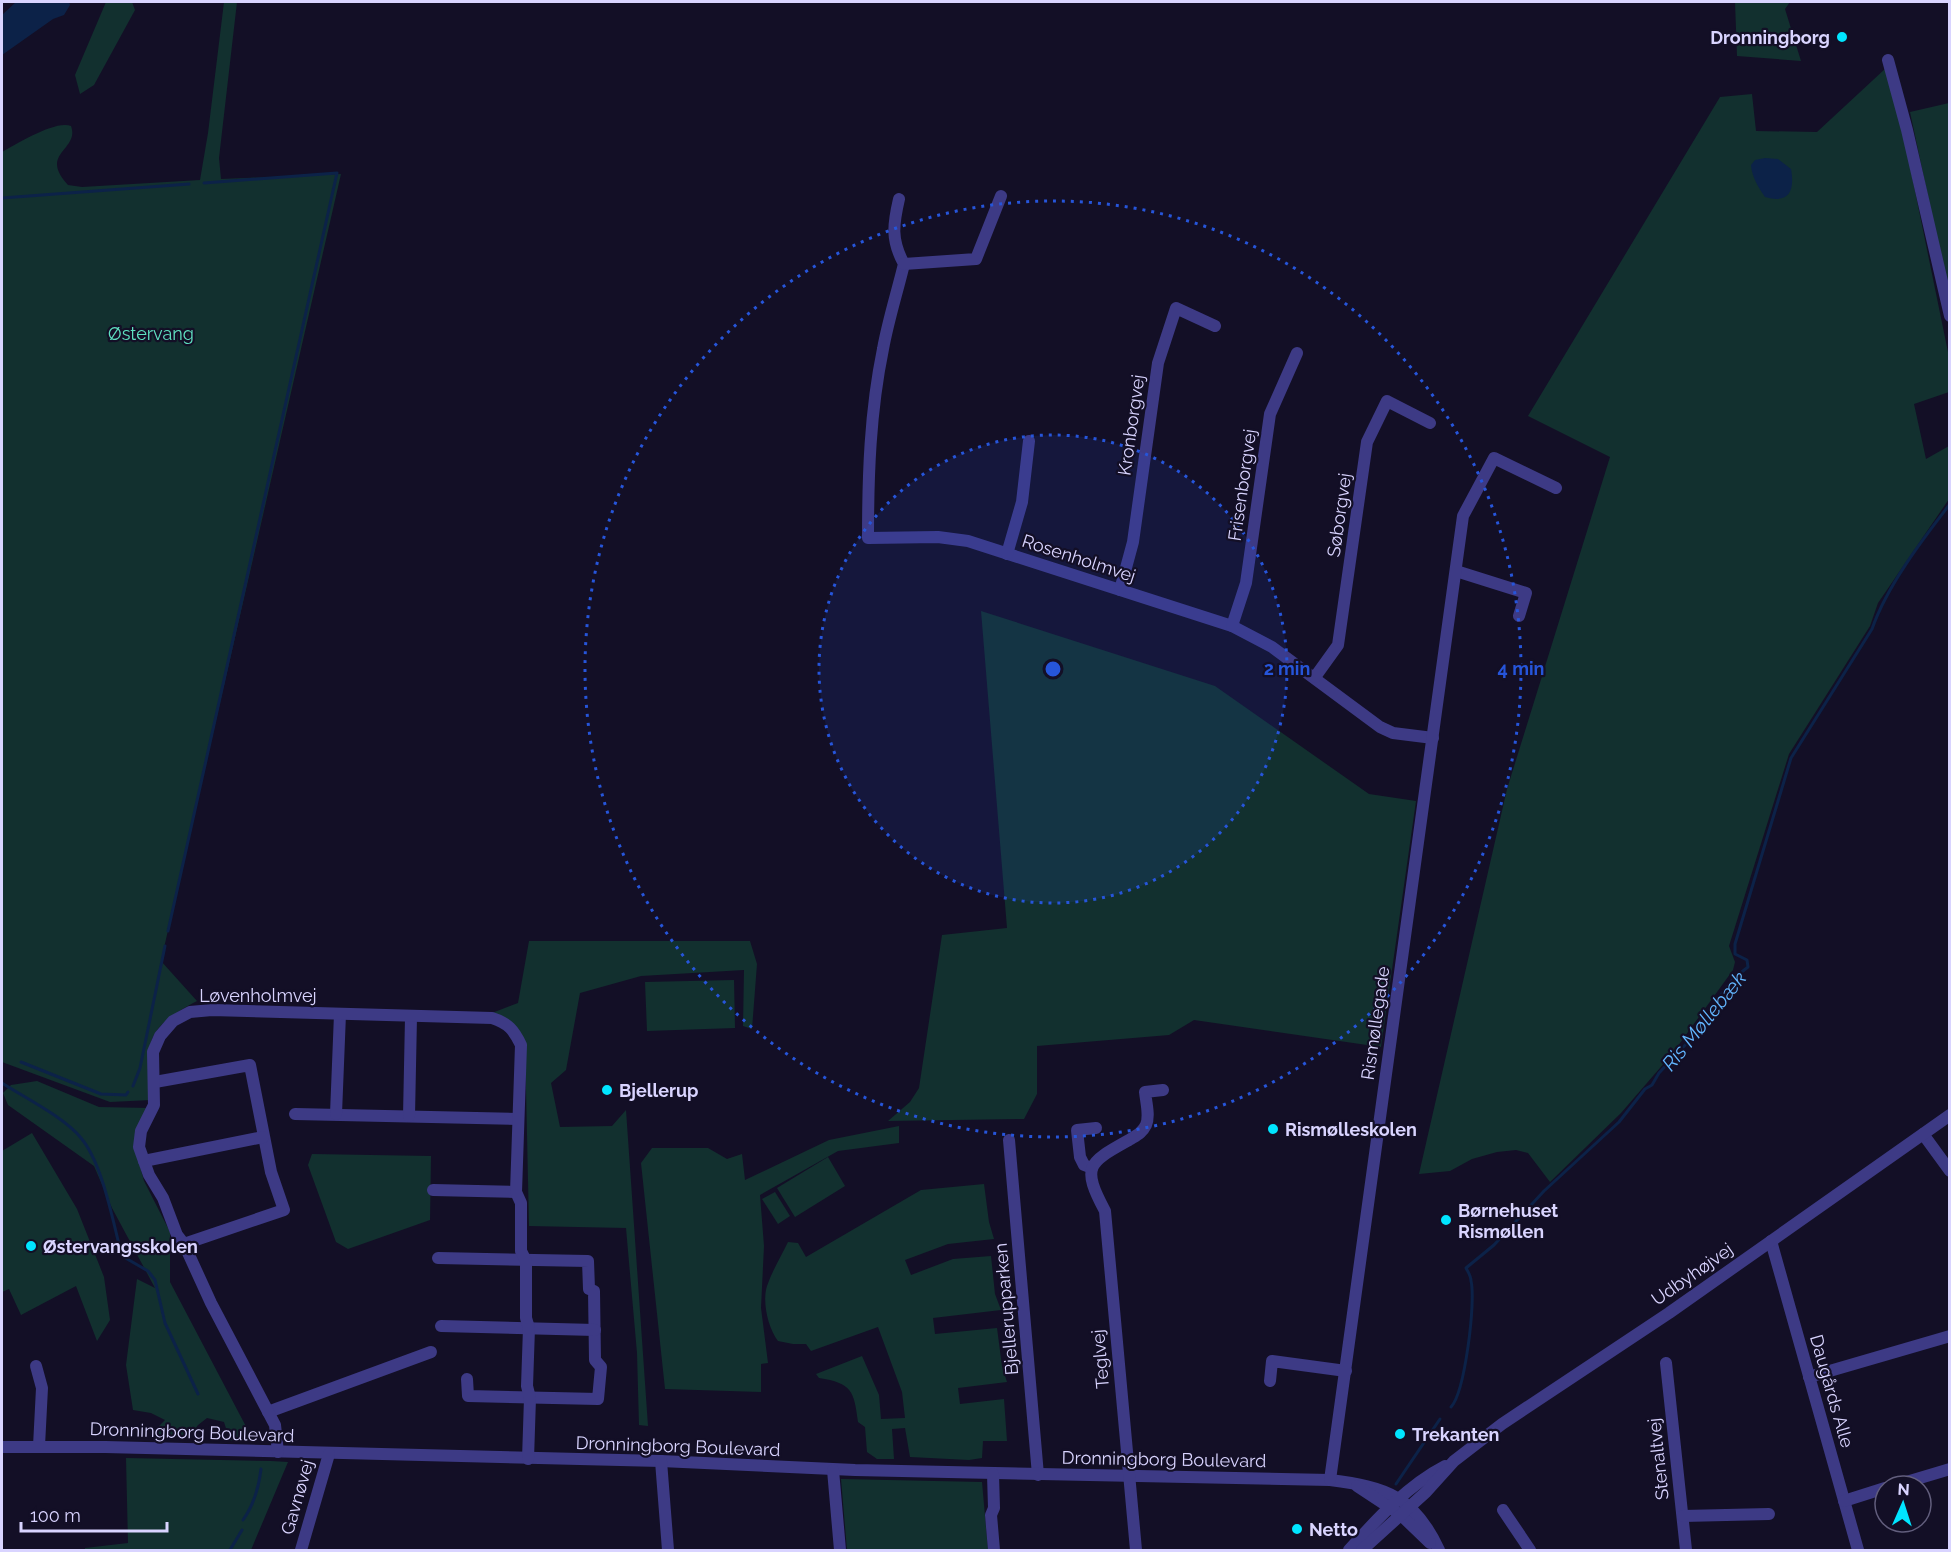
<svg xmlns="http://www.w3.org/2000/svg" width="1951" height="1552" viewBox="0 0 1951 1552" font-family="Raleway,sans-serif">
<rect width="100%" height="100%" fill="#130f26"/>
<g fill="#12302f">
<path d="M 106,2 L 132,2 L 135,10 L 94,85 L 80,94 L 75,75 Z"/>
<path d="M 224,2 L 237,2 L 219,158 L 221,179 L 341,174 L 161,961 L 197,1001 C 142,1030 147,1042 151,1100 L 110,1102 L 2,1062 L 2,152 C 17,144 55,120 71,126 C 80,150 38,153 68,185 L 82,187 L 200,180 L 208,133 Z"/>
<path d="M 1735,2 L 1790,2 L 1785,9 L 1801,61 L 1737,56 Z"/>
<path d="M 1886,68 L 1897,103 L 1949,357 L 1949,392 L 1914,404 L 1926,459 L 1949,446 L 1949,499 L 1878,603 L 1870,626 L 1789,754 L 1729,946 L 1735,962 L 1733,970 L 1672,1054 L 1621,1113 L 1550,1182 L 1528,1153 L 1516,1150 L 1497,1152 L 1472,1159 L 1450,1171 L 1419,1174 L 1507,789 L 1610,457 L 1528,416 L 1720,97 L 1752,94 L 1756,131 L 1817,132 Z"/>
<path d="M 1949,103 L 1949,295 L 1910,112 Z"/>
<path d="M 981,611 L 1215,686 L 1369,794 L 1416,801 L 1381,1047 L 1194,1020 L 1169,1035 L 1037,1046 L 1037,1094 L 1024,1119 L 888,1121 L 910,1102 L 919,1088 L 942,935 L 1007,928 Z"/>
<path d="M 529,941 L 750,941 L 757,964 L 752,1029 L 743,1026 L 744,970 L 641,976 L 580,993 L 566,1070 L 551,1083 L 560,1127 L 612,1126 L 626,1110 L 648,1426 L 639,1425 L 637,1353 L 626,1228 L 529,1226 L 525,1043 C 515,1025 512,1019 492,1013 L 518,1003 Z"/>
<path d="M 734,980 L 735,1028 L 647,1031 L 645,982 Z"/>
<path d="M 37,1081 L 99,1107 L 149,1108 L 134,1144 L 144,1181 L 170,1232 L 170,1282 L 251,1436 L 230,1441 L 224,1422 L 207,1418 L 198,1425 L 189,1437 L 156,1435 L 159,1426 L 165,1420 L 151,1413 L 133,1410 L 126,1365 L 137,1279 L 155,1288 L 112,1208 L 94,1166 L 8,1105 L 3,1093 L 11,1085 Z"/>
<path d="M 899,1126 L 899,1143 L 838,1151 L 760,1195 L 764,1246 L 761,1308 L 768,1363 L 761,1364 L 761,1392 L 665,1389 L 641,1163 L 652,1148 L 708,1148 L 727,1159 L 742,1154 L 745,1180 L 829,1140 Z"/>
<path d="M 32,1133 L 77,1209 L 104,1277 L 110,1320 L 97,1341 L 76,1286 L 21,1315 L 9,1289 L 2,1292 L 2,1151 Z"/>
<path d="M 312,1154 L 431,1156 L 430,1220 L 348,1249 L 336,1242 L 308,1165 Z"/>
<path d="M 828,1157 L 845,1186 L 795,1217 L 777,1188 Z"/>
<path d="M 984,1184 L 989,1222 L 994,1239 L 948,1244 L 905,1260 L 911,1275 L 953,1259 L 991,1256 L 995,1294 L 1001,1310 L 933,1318 L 935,1334 L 997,1328 L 1002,1366 L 1007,1382 L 958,1388 L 960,1404 L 1004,1399 L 1007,1441 L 983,1441 L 982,1458 L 969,1460 L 910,1457 L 905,1428 L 892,1429 L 894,1459 L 877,1459 L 867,1452 L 865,1427 L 858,1422 C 854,1391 852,1383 819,1378 L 816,1374 L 862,1356 L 879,1395 L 881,1419 L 905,1418 L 902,1392 L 878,1327 L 811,1351 L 806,1344 L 793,1344 L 778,1341 C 768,1328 762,1302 767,1286 C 772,1271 781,1257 788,1242 L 798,1243 L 806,1257 L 921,1190 Z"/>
<path d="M 775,1192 L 790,1216 L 778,1224 L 762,1199 Z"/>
<path d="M 126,1458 L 271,1461 L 288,1462 L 251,1550 L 85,1550 L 85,1548 L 128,1543 Z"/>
<path d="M 841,1479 L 982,1482 L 988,1550 L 847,1550 Z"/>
</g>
<g fill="#0c2248">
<path d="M 16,2 L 69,2 L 70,5 L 64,15 L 53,19 L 2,55 L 2,15 Z"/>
<path d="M 1765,158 L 1778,159 L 1791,169 C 1795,191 1789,204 1765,197 C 1758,187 1752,177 1751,165 L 1755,160 Z"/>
</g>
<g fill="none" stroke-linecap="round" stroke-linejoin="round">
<g stroke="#0c2248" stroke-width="3">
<path d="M 2,198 L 189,184"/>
<path d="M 168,931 L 337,173 L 204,183"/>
<path d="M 21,1062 L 101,1094 L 126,1095 L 128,1092"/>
<path d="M 2,1083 C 25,1098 64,1117 81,1138 C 103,1164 113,1223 122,1256 L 148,1271 L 155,1280 L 165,1323 L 198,1394"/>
<path d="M 133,1086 L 140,1068 L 165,946"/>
<path d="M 1451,1407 C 1465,1392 1476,1301 1471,1281 C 1471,1276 1468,1272 1466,1268 L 1494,1245 L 1544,1191 L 1619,1122 L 1645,1089 L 1652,1085 L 1659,1073 L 1689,1041 L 1705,1016 L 1733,979 L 1748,967 L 1747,960 L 1735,954 L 1735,944 L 1791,758 L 1872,629 C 1887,586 1922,540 1950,504"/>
<path d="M 1396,1484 L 1440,1419"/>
<path d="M 243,1520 C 253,1506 259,1486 261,1469"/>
<path d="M 230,1550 L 242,1530"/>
</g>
<g stroke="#3d3a85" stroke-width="12">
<path d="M 1888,60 L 1907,130 L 1950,316"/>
<path d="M 899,199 C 893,225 891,240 904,264 C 897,293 888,321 883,349 C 870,412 868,475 868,538 L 938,537 L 968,541 L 1232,626 L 1272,647 L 1380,727 L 1393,733 L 1433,738"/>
<path d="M 904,264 L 976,259 L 1001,196"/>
<path d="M 1007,554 L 1022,502 L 1029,441"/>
<path d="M 1456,571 L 1526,593 L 1519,616"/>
<path d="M 1120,590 L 1133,542 L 1158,363 L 1176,308 L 1215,326"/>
<path d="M 1232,626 L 1246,583 L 1270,414 L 1297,353"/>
<path d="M 1315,677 L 1338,645 L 1367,442 L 1387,401 L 1430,423"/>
<path d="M 155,1082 L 250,1065 L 271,1172 L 284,1210 L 184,1244"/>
<path d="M 295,1114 L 518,1119"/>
<path d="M 336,1114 L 340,1014"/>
<path d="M 409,1116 L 411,1017"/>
<path d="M 1923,1134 L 1950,1171"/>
<path d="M 1009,1140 L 1038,1475"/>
<path d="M 144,1161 L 263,1137"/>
<path d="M 1092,1168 L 1084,1165 L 1080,1157 L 1077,1130 L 1096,1128"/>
<path d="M 433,1190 L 516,1192"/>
<path d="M 1771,1241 L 1858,1550"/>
<path d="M 438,1258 L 588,1261 L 589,1289 L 594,1291 L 595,1360 L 601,1367 L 598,1399 L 468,1396 L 467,1379"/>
<path d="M 441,1326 L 595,1330"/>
<path d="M 1666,1363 L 1686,1550"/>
<path d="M 36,1366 L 42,1388 L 39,1446"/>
<path d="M 1809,1377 L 1950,1336"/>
<path d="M 1270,1381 L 1272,1361 L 1346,1371"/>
<path d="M 268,1412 L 431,1352"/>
<path d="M 2,1447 L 105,1447 L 661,1461 L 855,1470 L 1330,1480 C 1386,1487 1414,1496 1439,1550"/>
<path d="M 278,1452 L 275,1425 L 211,1303 L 184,1244 L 177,1235 L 163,1198 L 149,1175 L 139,1147 L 141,1131 L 154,1105 L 153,1052 L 160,1036 L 173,1021 L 190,1012 L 212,1010 L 492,1018 C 508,1023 514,1030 521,1045 L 516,1192 L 521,1203 L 521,1251 L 526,1261 L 526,1318 L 529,1328 L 527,1386 L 530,1398 L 528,1459"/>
<path d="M 661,1461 L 668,1550"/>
<path d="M 833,1470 L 840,1550"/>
<path d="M 993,1474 L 994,1508 L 991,1515 L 994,1550"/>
<path d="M 1330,1480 L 1463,516 L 1494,458 L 1556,488"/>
<path d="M 1357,1486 L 1401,1515 L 1430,1543"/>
<path d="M 1893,1486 L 1950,1469"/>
<path d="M 1844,1501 L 1885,1488"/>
<path d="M 1503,1510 L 1530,1550"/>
<path d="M 1683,1516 L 1769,1514"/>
<path d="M 301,1550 L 329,1454"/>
<path d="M 1136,1550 L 1105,1211 C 1081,1166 1088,1163 1129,1140 C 1137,1135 1142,1133 1146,1125 C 1150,1116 1146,1102 1145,1092 L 1163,1090"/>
<path d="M 1349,1550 C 1377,1519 1408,1485 1445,1466"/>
<path d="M 1362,1550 L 1426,1492 L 1454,1461 L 1502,1424 L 1669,1313 L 1950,1115"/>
</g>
</g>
<circle cx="1053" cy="669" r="234" fill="#2655da" fill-opacity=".12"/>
<g fill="none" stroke="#2655da" stroke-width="3" stroke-dasharray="3 6">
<circle cx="1053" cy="669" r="234"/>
<circle cx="1053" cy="669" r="468"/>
</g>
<g fill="#00e5ff" stroke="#130f26" stroke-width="2">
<circle cx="1842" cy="37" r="6"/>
<circle cx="607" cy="1090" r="6"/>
<circle cx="1273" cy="1129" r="6"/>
<circle cx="1446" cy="1220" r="6"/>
<circle cx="31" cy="1246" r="6"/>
<circle cx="1400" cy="1434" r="6"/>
<circle cx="1297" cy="1529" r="6"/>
</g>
<g text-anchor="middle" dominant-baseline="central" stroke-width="4.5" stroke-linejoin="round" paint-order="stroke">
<g font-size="18" font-weight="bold" fill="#d9d4ff" stroke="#130f26" text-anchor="start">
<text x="1830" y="37" text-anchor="end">Dronningborg</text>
<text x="619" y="1090">Bjellerup</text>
<text x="1285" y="1129">Rismølleskolen</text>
<text x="1458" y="1210">Børnehuset<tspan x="1458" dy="21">Rismøllen</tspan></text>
<text x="43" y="1246">Østervangsskolen</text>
<text x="1412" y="1434">Trekanten</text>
<text x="1309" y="1529">Netto</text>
</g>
<g font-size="18" fill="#5fe0c0" stroke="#130f26">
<text x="151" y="333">Østervang</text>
</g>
<g font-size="18" fill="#d9d4ff" stroke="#130f26">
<text transform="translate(1131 425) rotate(-82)">Kronborgvej</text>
<text transform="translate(1242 485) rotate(-82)">Frisenborgvej</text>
<text transform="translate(1339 515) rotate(-82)">Søborgvej</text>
<text transform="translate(1079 558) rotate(18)">Rosenholmvej</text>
<text x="258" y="995">Løvenholmvej</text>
<text transform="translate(1375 1023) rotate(-82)">Rismøllegade</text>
<text transform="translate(1692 1274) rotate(-35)">Udbyhøjvej</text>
<text transform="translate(1006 1309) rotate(-95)">Bjellerupparken</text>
<text transform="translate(1100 1359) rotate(-95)">Teglvej</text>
<text transform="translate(1832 1391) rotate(74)">Daugårds Alle</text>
<text transform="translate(192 1432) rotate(2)">Dronningborg Boulevard</text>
<text transform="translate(678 1446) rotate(2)">Dronningborg Boulevard</text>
<text transform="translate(1164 1459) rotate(1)">Dronningborg Boulevard</text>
<text transform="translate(1658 1459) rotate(-96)">Stenaltvej</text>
<text transform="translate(297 1497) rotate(-74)">Gavnøvej</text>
</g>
<g font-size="20" font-style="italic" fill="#62b6ff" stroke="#130f26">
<text transform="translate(1704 1021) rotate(-51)">Ris Møllebæk</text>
</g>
</g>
<circle cx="1053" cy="669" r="9" fill="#2655da" stroke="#130f26" stroke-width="3"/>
<g font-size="18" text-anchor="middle" font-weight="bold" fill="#2655da" stroke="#130f26" stroke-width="4.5" stroke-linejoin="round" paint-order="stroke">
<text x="1287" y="675">2 min</text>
<text x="1521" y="675">4 min</text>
</g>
<rect width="1951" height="1552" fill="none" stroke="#d9d4ff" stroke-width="6"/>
<g transform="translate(1903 1504) rotate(3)"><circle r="28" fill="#130f26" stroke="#625e7d" stroke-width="1.5"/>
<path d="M0-4.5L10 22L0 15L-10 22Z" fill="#00e5ff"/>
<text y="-9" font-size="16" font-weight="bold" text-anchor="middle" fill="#d9d4ff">N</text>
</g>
<path d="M21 1522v9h146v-9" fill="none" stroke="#d9d4ff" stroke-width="3"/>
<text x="30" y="1522" font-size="18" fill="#d9d4ff" stroke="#130f26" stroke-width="4.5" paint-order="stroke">100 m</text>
</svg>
